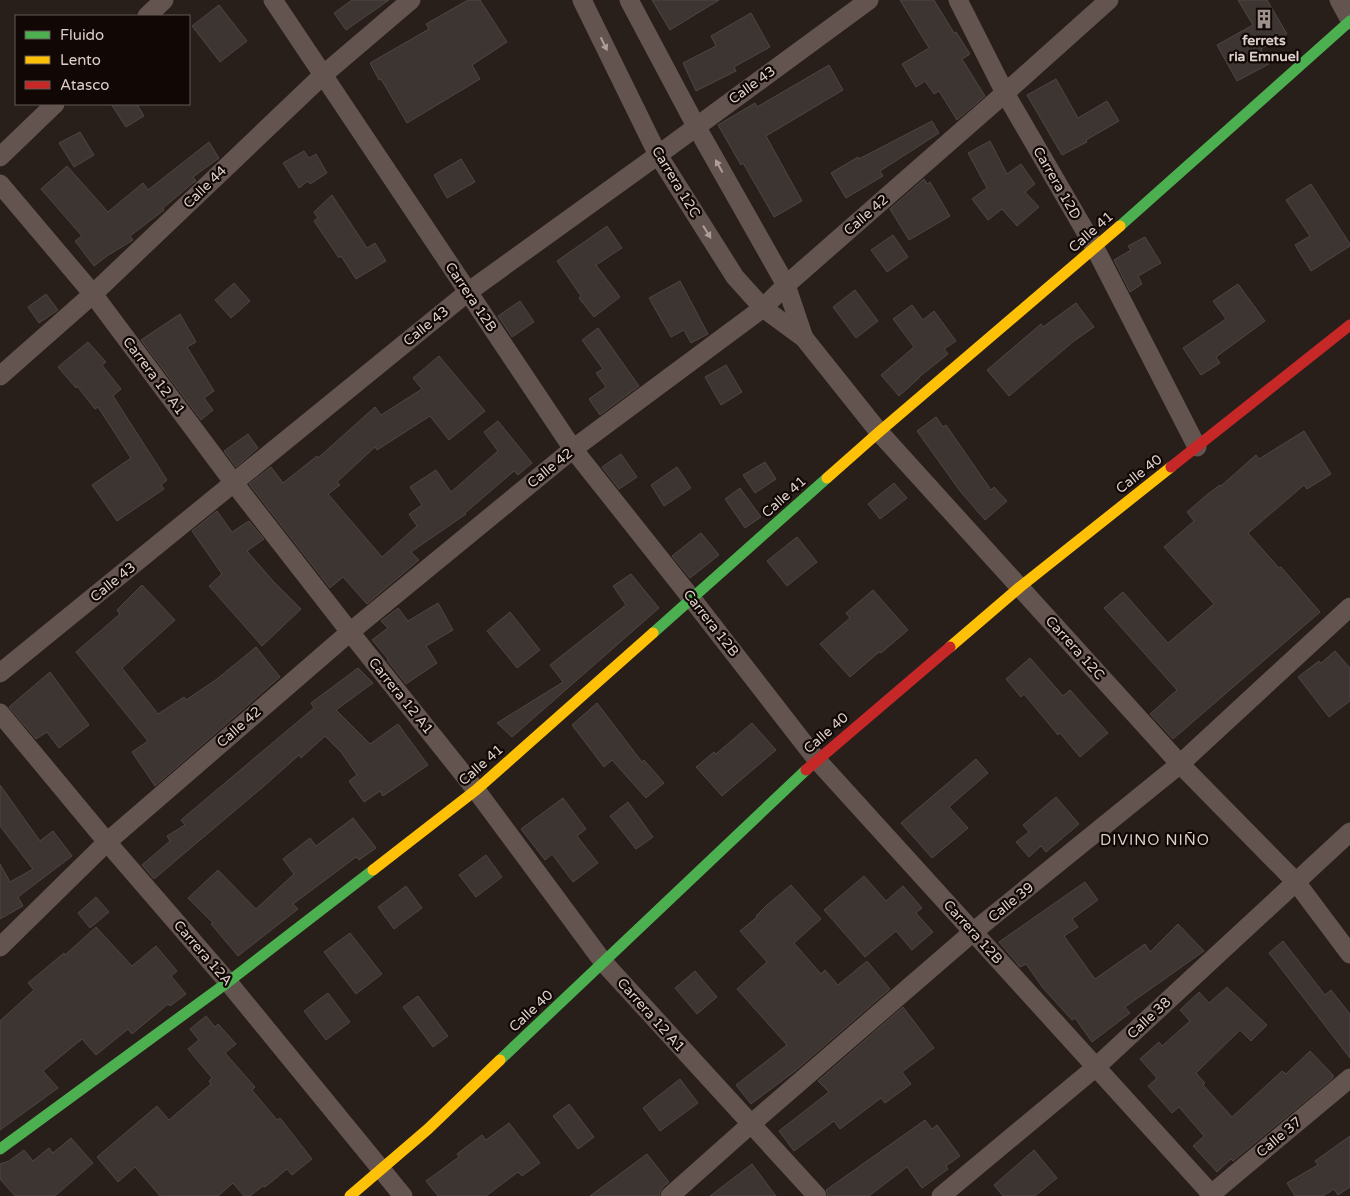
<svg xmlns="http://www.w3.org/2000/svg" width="1350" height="1196" viewBox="0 0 1350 1196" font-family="'Varela Round',sans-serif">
<rect width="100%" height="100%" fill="#281e1a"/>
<g fill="#3d3531" stroke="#4f4643">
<path d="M 352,0 L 389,0 L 346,30 L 334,13 Z"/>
<path d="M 468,0 L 480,0 L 507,42 L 472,65 L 480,79 L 407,123 L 381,79 L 379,80 L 370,63 L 429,29 L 426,24 Z"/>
<path d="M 652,0 L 719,0 L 670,30 Z"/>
<path d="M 900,0 L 934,0 L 954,33 L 956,32 L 970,54 L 962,59 L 985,96 L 957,120 L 939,91 L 934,94 L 925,81 L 916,87 L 902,64 L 929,48 Z"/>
<path d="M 1238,0 L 1267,0 L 1287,34 L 1261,49 L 1269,64 L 1237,81 L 1217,45 L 1253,25 Z"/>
<path d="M 219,5 L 247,41 L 220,62 L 192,26 Z"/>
<path d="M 751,13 L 770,47 L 734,67 L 736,71 L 696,91 L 683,63 L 716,46 L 711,36 Z"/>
<path d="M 829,65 L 843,90 L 766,136 L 802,201 L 774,217 L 743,163 L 741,165 L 718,125 L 755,103 L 757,107 Z"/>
<path d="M 1056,79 L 1078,118 L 1107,101 L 1119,121 L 1086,140 L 1087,142 L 1062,155 L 1027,95 Z"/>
<path d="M 111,104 L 137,104 L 144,116 L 126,127 Z"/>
<path d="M 932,121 L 939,133 L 880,171 L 883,176 L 846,198 L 831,173 L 858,157 L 859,159 Z"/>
<path d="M 80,132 L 94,155 L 74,167 L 59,143 Z"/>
<path d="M 990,141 L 1007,174 L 1021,164 L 1035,184 L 1025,192 L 1039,207 L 1017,226 L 1002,209 L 988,220 L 972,199 L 987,188 L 968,153 Z"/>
<path d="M 209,142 L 219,158 L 193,177 L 196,181 L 194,182 L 163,208 L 164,210 L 130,236 L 133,240 L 107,256 L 94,266 L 75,241 L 82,236 L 41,189 L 67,166 L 108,212 L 143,183 L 148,190 Z"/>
<path d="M 304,151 L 309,158 L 316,154 L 327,173 L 310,184 L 308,181 L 299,188 L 283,163 Z"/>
<path d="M 461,159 L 475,182 L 447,198 L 434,175 Z"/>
<path d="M 924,179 L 927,184 L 930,182 L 950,216 L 909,240 L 890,209 Z"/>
<path d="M 1311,184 L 1350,244 L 1350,246 L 1311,271 L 1295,245 L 1310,236 L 1286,200 Z"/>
<path d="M 332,195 L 367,248 L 375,243 L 386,261 L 356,279 L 341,256 L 339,258 L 314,221 L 318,218 L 314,212 Z"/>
<path d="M 607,226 L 622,248 L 596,265 L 620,297 L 594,317 L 579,298 L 581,296 L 557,261 Z"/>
<path d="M 893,235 L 908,257 L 887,272 L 871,250 Z"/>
<path d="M 1145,237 L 1161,263 L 1138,276 L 1142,284 L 1130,292 L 1114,260 L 1131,250 L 1128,246 Z"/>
<path d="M 680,281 L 708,334 L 691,343 L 684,330 L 671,337 L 649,298 Z"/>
<path d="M 234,283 L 250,301 L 231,318 L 215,300 Z"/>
<path d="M 1238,284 L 1265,321 L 1216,357 L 1220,363 L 1201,375 L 1183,348 L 1226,319 L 1213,301 Z"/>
<path d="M 855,290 L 878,321 L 856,338 L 833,307 Z"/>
<path d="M 46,294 L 58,310 L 39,323 L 28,307 Z"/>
<path d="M 520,301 L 534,322 L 512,337 L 498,316 Z"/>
<path d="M 1076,303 L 1094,327 L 1074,341 L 1009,396 L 987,370 L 1041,324 L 1043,327 Z"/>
<path d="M 912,305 L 923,320 L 934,311 L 956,341 L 944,349 L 948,354 L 919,377 L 919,378 L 899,396 L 881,375 L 914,347 L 893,319 Z"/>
<path d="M 180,314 L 196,342 L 187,347 L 214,391 L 204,398 L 213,410 L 201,420 L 141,340 Z"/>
<path d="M 598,328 L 639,386 L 600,415 L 589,399 L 606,387 L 596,373 L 603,369 L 582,340 Z"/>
<path d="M 88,342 L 106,362 L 102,365 L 121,389 L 113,396 L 167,480 L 161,485 L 164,489 L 117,521 L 92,485 L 131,458 L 98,407 L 95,409 L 77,386 L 76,388 L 58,367 Z"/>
<path d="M 439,356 L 485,411 L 449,440 L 430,416 L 377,450 L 375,447 L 337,482 L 340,485 L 328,494 L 382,557 L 417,526 L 409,514 L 422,505 L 410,487 L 436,470 L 451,492 L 498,451 L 484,432 L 498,421 L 532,463 L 518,475 L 514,471 L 465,513 L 466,514 L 411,552 L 419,560 L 367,604 L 343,577 L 330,588 L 249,484 L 271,467 L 283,483 L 317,456 L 318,458 L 375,407 L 381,415 L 422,389 L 413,378 Z"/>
<path d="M 726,365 L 742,392 L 721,405 L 705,377 Z"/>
<path d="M 936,417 L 943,427 L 946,425 L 991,490 L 994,487 L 1007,501 L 985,520 L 960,491 L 917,431 Z"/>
<path d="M 1304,431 L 1331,474 L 1307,489 L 1304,485 L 1248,533 L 1279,568 L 1281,567 L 1320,612 L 1173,739 L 1150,714 L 1177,690 L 1104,608 L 1123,592 L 1168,643 L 1214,604 L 1164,547 L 1194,521 L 1187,512 L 1208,494 L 1220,485 L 1221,486 L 1256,455 L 1259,459 Z"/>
<path d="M 248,434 L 258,448 L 236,467 L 224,451 Z"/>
<path d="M 621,454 L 637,477 L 619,489 L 602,467 Z"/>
<path d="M 765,462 L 776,479 L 755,493 L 743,475 Z"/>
<path d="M 677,467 L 691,488 L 664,506 L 651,485 Z"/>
<path d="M 894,483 L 907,498 L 880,519 L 868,504 Z"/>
<path d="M 740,488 L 761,517 L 745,528 L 725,499 Z"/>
<path d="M 217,511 L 232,532 L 249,521 L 264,539 L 247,551 L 273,581 L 301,609 L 262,646 L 209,586 L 222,574 L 192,531 Z"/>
<path d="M 701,533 L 719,555 L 690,578 L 672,556 Z"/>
<path d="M 797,537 L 817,562 L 787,586 L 767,561 Z"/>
<path d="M 631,574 L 659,608 L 512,737 L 497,723 L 563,682 L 550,665 L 626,605 L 613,586 Z"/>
<path d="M 142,585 L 175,620 L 122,668 L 158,714 L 184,697 L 186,700 L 217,679 L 256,647 L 280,677 L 155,786 L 132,752 L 148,741 L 76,652 L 120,614 L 117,610 Z"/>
<path d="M 873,590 L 908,630 L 881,653 L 879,652 L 850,677 L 820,644 L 850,618 L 846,613 Z"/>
<path d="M 438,603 L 453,630 L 426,646 L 437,663 L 406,684 L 387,660 L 388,659 L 372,640 L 388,628 L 381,621 L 398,608 L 408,621 Z"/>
<path d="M 510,612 L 540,650 L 517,668 L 487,631 Z"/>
<path d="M 1335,651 L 1350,668 L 1350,701 L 1329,717 L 1298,677 L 1319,661 L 1321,663 Z"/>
<path d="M 1030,658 L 1063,696 L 1070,690 L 1108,733 L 1080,757 L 1060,733 L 1058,735 L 1024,694 L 1021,697 L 1006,679 Z"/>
<path d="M 358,668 L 373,683 L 336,710 L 370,744 L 398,724 L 428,765 L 383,796 L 380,791 L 364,802 L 349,781 L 357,775 L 341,752 L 325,736 L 301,758 L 299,755 L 264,786 L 154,879 L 142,865 L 170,841 L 167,836 L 185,825 L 181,820 L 314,708 L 311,703 Z"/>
<path d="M 50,672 L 89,725 L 59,748 L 47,732 L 36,739 L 9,707 Z"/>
<path d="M 597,703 L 642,762 L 644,760 L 664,783 L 646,798 L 612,760 L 604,767 L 572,725 Z"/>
<path d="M 752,723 L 776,750 L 722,796 L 696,767 L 714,752 L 716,754 Z"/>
<path d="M 976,759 L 988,773 L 949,807 L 968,828 L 932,858 L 901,823 Z"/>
<path d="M 0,785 L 40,841 L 53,831 L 72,856 L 18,897 L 23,906 L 0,919 L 0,864 L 10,882 L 33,869 L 0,826 Z"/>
<path d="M 1056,797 L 1079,824 L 1046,852 L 1041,846 L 1029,857 L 1016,842 L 1029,832 L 1023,825 Z"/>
<path d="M 563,798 L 586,829 L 577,836 L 598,863 L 573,882 L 552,854 L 545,860 L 521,829 Z"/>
<path d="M 628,802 L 653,837 L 636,849 L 610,816 Z"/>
<path d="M 353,818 L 376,848 L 359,860 L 356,857 L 293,904 L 298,909 L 238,956 L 211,924 L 213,923 L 188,898 L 218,870 L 256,909 L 294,874 L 283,859 L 310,838 L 316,846 Z"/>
<path d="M 486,855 L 502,877 L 476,897 L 459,875 Z"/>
<path d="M 864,876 L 886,901 L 903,886 L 922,908 L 916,913 L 933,932 L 912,950 L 896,931 L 865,957 L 824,910 Z"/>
<path d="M 1085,882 L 1098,900 L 1072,919 L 1078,927 L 1064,936 L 1095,979 L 1145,944 L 1150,952 L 1178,924 L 1204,951 L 1125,1007 L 1130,1013 L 1092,1042 L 1075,1018 L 1072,1020 L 1043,988 L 1026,964 L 1020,967 L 999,942 Z"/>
<path d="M 791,885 L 821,919 L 794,943 L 821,974 L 825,970 L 838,985 L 867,961 L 890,989 L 795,1071 L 751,1104 L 736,1085 L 787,1045 L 737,989 L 767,962 L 740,931 L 757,917 L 756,916 L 767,905 Z"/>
<path d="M 406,886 L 422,908 L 394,929 L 378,907 Z"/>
<path d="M 96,897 L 109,912 L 90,928 L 78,913 Z"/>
<path d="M 96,927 L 132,966 L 156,946 L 177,971 L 171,976 L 186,994 L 170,1006 L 168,1004 L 132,1034 L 128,1029 L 96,1055 L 82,1039 L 43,1071 L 58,1088 L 0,1130 L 0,1021 L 34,990 L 28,983 L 64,953 L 65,955 Z"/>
<path d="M 350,933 L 382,974 L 356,994 L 324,952 Z"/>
<path d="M 1283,941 L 1325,995 L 1331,990 L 1350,1014 L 1350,1058 L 1269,953 Z"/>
<path d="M 695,971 L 717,997 L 697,1014 L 675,988 Z"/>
<path d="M 1227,987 L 1267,1025 L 1251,1041 L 1240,1030 L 1196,1073 L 1205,1083 L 1203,1085 L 1232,1117 L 1282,1071 L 1286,1074 L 1310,1051 L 1333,1075 L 1333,1078 L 1233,1161 L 1231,1159 L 1217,1172 L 1193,1146 L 1204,1136 L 1179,1107 L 1172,1113 L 1148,1086 L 1157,1078 L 1140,1059 L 1159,1042 L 1162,1046 L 1190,1021 L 1180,1010 L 1199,992 L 1209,1003 Z"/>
<path d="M 328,993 L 350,1022 L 326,1040 L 304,1011 Z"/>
<path d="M 418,996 L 448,1036 L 433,1047 L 403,1007 Z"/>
<path d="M 903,1007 L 934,1048 L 902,1072 L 911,1084 L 885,1103 L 881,1098 L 840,1129 L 834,1121 L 794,1151 L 779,1131 L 829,1092 L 818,1081 Z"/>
<path d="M 206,1016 L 215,1027 L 218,1024 L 236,1044 L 225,1053 L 255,1087 L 252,1090 L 277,1120 L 280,1118 L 312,1159 L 292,1175 L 287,1169 L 265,1187 L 263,1186 L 250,1196 L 244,1196 L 233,1183 L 218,1196 L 160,1196 L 135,1167 L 118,1182 L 97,1157 L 157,1106 L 169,1120 L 211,1084 L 209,1081 L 212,1078 L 188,1049 L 199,1040 L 190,1029 Z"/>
<path d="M 680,1079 L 698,1103 L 660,1131 L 643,1108 Z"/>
<path d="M 569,1104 L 594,1137 L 578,1149 L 553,1116 Z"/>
<path d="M 925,1120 L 932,1129 L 937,1125 L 960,1156 L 946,1166 L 948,1169 L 922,1188 L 907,1167 L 869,1196 L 828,1196 L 826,1190 Z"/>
<path d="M 509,1123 L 540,1163 L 522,1176 L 518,1172 L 486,1196 L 438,1196 L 426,1181 L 459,1157 L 457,1154 L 482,1135 L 486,1140 Z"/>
<path d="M 1350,1136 L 1350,1187 L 1338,1195 L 1334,1189 L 1323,1196 L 1295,1196 L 1287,1183 L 1318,1165 L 1315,1161 Z"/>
<path d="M 71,1138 L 93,1163 L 55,1196 L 15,1196 L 0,1179 L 0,1164 L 9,1161 L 24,1150 L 33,1161 L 49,1148 L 53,1153 Z"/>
<path d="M 1034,1150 L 1057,1178 L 1035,1196 L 1003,1196 L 994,1185 Z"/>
<path d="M 647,1154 L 669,1182 L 662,1188 L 660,1192 L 659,1196 L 590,1196 Z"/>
<path d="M 752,1164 L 776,1196 L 710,1196 Z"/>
</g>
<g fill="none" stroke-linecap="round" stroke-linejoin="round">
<g stroke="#64544f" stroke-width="19">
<path d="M 273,0 L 573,449 L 692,599 L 817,760 L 1213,1196"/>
<path d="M 582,0 L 658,155 L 735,277 L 763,308 L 804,338 L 879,432 L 1180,764 L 1296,882 L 1350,954"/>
<path d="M 629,0 L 696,126 L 786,285 L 804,338"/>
<path d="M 958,0 L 1005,93 L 1095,248 L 1197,447"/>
<path d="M 1339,0 L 1350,20"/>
<path d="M 147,16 L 164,0"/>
<path d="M 0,157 L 55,104"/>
<path d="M 0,184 L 93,294 L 234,483 L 350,632 L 476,790 L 604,963 L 817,1196"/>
<path d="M 0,376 L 93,294 L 323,75 L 411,0"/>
<path d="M 0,673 L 468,292 L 658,155 L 869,0"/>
<path d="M 0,713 L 107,842 L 228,982 L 403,1196"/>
<path d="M 0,947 L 107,842 L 350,632 L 573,449 L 763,308 L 786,285 L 1005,93 L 1109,0"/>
<path d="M 670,1196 L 751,1124 L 973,932 L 1180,764 L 1350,607"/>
<path d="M 941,1196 L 1096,1067 L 1350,832"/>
<path d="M 1209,1196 L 1350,1078"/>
</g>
<g stroke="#4caf50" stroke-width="11">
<path d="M 1120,226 L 1350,21"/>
<path d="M 653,633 L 827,478"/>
<path d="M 500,1060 L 806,770"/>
<path d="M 0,1149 L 228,982 L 373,870"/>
</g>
<g stroke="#ffc107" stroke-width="11">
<path d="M 827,478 L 879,432 L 1120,226"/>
<path d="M 950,647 L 1020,587 L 1171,467"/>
<path d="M 373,870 L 476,790 L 653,633"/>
<path d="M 350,1196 L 428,1129 L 500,1060"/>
</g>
<g stroke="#c62828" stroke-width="11">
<path d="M 1171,467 L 1350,325"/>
<path d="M 806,770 L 950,647"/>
</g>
</g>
<defs><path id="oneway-solid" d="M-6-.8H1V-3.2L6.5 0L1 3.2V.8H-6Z" transform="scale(1.25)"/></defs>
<g fill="#ad9e99">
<use href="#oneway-solid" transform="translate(604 44) rotate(64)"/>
<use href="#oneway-solid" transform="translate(719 166) rotate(-119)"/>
<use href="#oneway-solid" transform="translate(707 232) rotate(58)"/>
</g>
<defs>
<symbol id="building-bare" viewBox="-9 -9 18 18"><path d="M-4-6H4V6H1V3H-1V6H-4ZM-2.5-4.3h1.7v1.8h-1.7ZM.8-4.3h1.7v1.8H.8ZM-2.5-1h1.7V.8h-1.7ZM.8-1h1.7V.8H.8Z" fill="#9e928c" stroke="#110806" stroke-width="2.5" paint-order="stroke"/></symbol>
</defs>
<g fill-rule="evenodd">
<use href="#building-bare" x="1250" y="5" width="28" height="28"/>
</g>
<g text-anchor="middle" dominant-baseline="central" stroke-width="4.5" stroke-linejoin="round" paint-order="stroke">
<g font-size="14" font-weight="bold" fill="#ddd0ca" stroke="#110806">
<text x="1264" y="40">ferrets<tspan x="1264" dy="16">ria Emnuel</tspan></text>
</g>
<g font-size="14" fill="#ddd0ca" stroke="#110806">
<text transform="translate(752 85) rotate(-36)">Calle 43</text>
<text transform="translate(676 182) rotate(59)">Carrera 12C</text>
<text transform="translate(1057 183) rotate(60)">Carrera 12D</text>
<text transform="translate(205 187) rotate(-44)">Calle 44</text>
<text transform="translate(866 215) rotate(-41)">Calle 42</text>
<text transform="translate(1091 232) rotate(-41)">Calle 41</text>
<text transform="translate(471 297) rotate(56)">Carrera 12B</text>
<text transform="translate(426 326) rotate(-39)">Calle 43</text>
<text transform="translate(154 376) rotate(53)">Carrera 12 A1</text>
<text transform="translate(550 468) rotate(-39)">Calle 42</text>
<text transform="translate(1139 474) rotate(-38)">Calle 40</text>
<text transform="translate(784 497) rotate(-42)">Calle 41</text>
<text transform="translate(113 582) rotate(-39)">Calle 43</text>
<text transform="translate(711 623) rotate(52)">Carrera 12B</text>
<text transform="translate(1075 648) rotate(48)">Carrera 12C</text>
<text transform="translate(401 696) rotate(51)">Carrera 12 A1</text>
<text transform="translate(239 727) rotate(-41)">Calle 42</text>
<text transform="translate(826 733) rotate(-41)">Calle 40</text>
<text transform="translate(481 765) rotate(-41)">Calle 41</text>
<text transform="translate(1011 902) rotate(-39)">Calle 39</text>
<text transform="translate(973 932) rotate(48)">Carrera 12B</text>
<text transform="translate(203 953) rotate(49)">Carrera 12A</text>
<text transform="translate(531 1011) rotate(-43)">Calle 40</text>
<text transform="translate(651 1015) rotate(48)">Carrera 12 A1</text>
<text transform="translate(1149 1018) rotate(-43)">Calle 38</text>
<text transform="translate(1279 1137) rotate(-40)">Calle 37</text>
</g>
<g font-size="15" letter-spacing="1" fill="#ddd0ca" stroke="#110806">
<text x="1155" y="840">DIVINO NIÑO</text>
</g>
</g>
<rect x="15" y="15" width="175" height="90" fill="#110806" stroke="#635854"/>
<rect x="25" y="31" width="25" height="8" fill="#4caf50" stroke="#635854"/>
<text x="60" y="40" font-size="15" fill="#ddd0ca">Fluido</text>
<rect x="25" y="56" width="25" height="8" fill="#ffc107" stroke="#635854"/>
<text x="60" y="65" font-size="15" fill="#ddd0ca">Lento</text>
<rect x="25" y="81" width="25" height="8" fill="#c62828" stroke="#635854"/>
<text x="60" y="90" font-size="15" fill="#ddd0ca">Atasco</text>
</svg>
